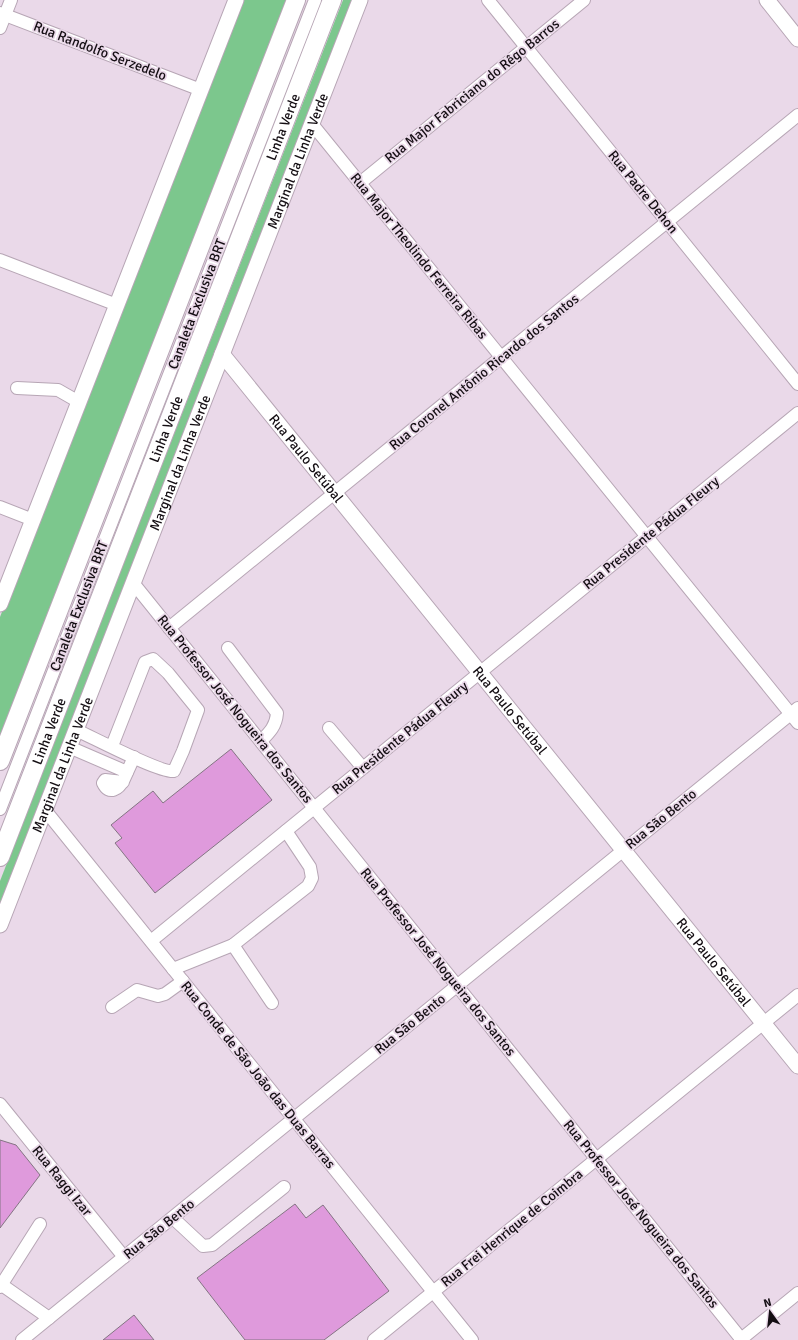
<svg xmlns="http://www.w3.org/2000/svg" width="798" height="1340" viewBox="0 0 798 1340" font-family="Signika,sans-serif">
<rect width="100%" height="100%" fill="#ead9e9"/>
<g fill="#7cc78d">
<path d="M 238,0 L 287,0 L 0,738 L 0,617 Z"/>
<path d="M 343,0 L 354,0 L 0,911 L 0,881 Z"/>
</g>
<g fill="#df9adc" stroke="#847483">
<path d="M 231,749 L 272,800 L 155,893 L 115,843 L 122,838 L 111,825 L 153,791 L 163,803 Z"/>
<path d="M 0,1140 L 16,1145 L 40,1175 L 0,1228 Z"/>
<path d="M 295,1204 L 306,1218 L 323,1205 L 389,1291 L 324,1340 L 245,1340 L 197,1278 Z"/>
<path d="M 134,1315 L 154,1340 L 103,1340 Z"/>
</g>
<g fill="none" stroke-linecap="round" stroke-linejoin="round">
<defs>
<g id="minor">
<path d="M 488,0 L 798,384"/>
<path d="M 0,13 L 201,90"/>
<path d="M 0,28 L 11,0"/>
<path d="M 312,124 L 798,723"/>
<path d="M 360,183 L 584,0"/>
<path d="M 0,260 L 117,305"/>
<path d="M 17,388 L 58,390 L 79,402"/>
<path d="M 0,507 L 33,520"/>
<path d="M 134,584 L 742,1340"/>
<path d="M 169,628 L 798,115"/>
<path d="M 228,648 L 277,713 C 276,726 270,732 261,741"/>
<path d="M 329,728 L 363,768"/>
<path d="M 76,730 C 92,737 162,774 174,771 L 183,751 L 198,710 L 168,673 L 153,659 L 145,662 L 112,746"/>
<path d="M 69,747 L 127,772"/>
<path d="M 123,782 L 105,780 L 103,783 C 109,796 119,789 124,779 L 134,757"/>
<path d="M 0,809 L 315,0"/>
<path d="M 45,810 L 472,1340"/>
<path d="M 151,941 L 798,413"/>
<path d="M 233,945 L 272,1003"/>
<path d="M 173,969 L 233,945 L 308,886 L 312,878 L 310,867 L 286,831"/>
<path d="M 112,1007 L 137,990 L 158,996 L 165,994 L 183,981"/>
<path d="M 0,1104 L 124,1257"/>
<path d="M 173,1218 L 203,1246 L 212,1245 L 284,1187"/>
<path d="M 2,1285 L 49,1318"/>
<path d="M 0,1287 L 40,1224"/>
<path d="M 22,1340 L 798,708"/>
<path d="M 374,1340 L 798,995"/>
<path d="M 740,1340 L 798,1293"/>
</g>
<g id="major">
<path d="M 767,0 L 798,39"/>
<path id="s1" d="M 222,354 L 798,1066"/>
<path d="M 0,604 L 236,0"/>
<path id="s2" d="M 0,925 L 360,0"/>
</g>
<g id="highway">
<path d="M 0,761 L 296,0"/>
<path id="s3" d="M 0,857 L 332,0"/>
</g>
</defs>
<use href="#minor" stroke="#b7a6b5" stroke-width="14"/>
<use href="#major" stroke="#b7a6b5" stroke-width="17"/>
<use href="#highway" stroke="#b7a6b5" stroke-width="20"/>
<use href="#minor" stroke="#fff" stroke-width="12"/>
<use href="#major" stroke="#fff" stroke-width="15"/>
<use href="#highway" stroke="#fff" stroke-width="18"/>
</g>
<g text-anchor="middle" dominant-baseline="central" stroke-width="3.5" stroke-linejoin="round" paint-order="stroke">
<g font-size="14" fill="#140e13" stroke="#ead9e9">
<text transform="translate(100 51) rotate(21)">Rua Randolfo Serzedelo</text>
<text transform="translate(472 91) rotate(-39)">Rua Major Fabriciano do Rêgo Barros</text>
<text stroke="none"><textPath href="#s3" startOffset="783">Linha Verde</textPath></text>
<text stroke="none"><textPath href="#s2" startOffset="820">Marginal da Linha Verde</textPath></text>
<text transform="translate(643 192) rotate(51)">Rua Padre Dehon</text>
<text transform="translate(419 256) rotate(51)">Rua Major Theolindo Ferreira Ribas</text>
<text transform="translate(197 304) rotate(-69)">Canaleta Exclusiva BRT</text>
<text transform="translate(484 372) rotate(-39)">Rua Coronel Antônio Ricardo dos Santos</text>
<text stroke="none"><textPath href="#s3" startOffset="459">Linha Verde</textPath></text>
<text stroke="none"><textPath href="#s1" startOffset="134">Rua Paulo Setúbal</textPath></text>
<text stroke="none"><textPath href="#s2" startOffset="496">Marginal da Linha Verde</textPath></text>
<text transform="translate(651 533) rotate(-39)">Rua Presidente Pádua Fleury</text>
<text transform="translate(79 606) rotate(-69)">Canaleta Exclusiva BRT</text>
<text transform="translate(235 709) rotate(51)">Rua Professor José Nogueira dos Santos</text>
<text stroke="none"><textPath href="#s1" startOffset="458">Rua Paulo Setúbal</textPath></text>
<text stroke="none"><textPath href="#s3" startOffset="135">Linha Verde</textPath></text>
<text transform="translate(400 738) rotate(-39)">Rua Presidente Pádua Fleury</text>
<text stroke="none"><textPath href="#s2" startOffset="172">Marginal da Linha Verde</textPath></text>
<text transform="translate(661 819) rotate(-39)">Rua São Bento</text>
<text transform="translate(438 962) rotate(51)">Rua Professor José Nogueira dos Santos</text>
<text stroke="none"><textPath href="#s1" startOffset="782">Rua Paulo Setúbal</textPath></text>
<text transform="translate(410 1024) rotate(-39)">Rua São Bento</text>
<text transform="translate(258 1075) rotate(51)">Rua Conde de São João das Duas Barras</text>
<text transform="translate(62 1181) rotate(51)">Rua Raggi Izar</text>
<text transform="translate(641 1214) rotate(51)">Rua Professor José Nogueira dos Santos</text>
<text transform="translate(512 1228) rotate(-39)">Rua Frei Henrique de Coimbra</text>
<text transform="translate(159 1229) rotate(-39)">Rua São Bento</text>
</g>
</g>
<g transform="translate(770 1312) rotate(345)" stroke="#ead9e9" stroke-width="3" paint-order="stroke">
<path d="M0-3L7 15L0 10L-7 15Z" fill="#140e13"/>
<text y="-6" font-size="11" font-weight="bold" text-anchor="middle" fill="#140e13">N</text>
</g>
</svg>
